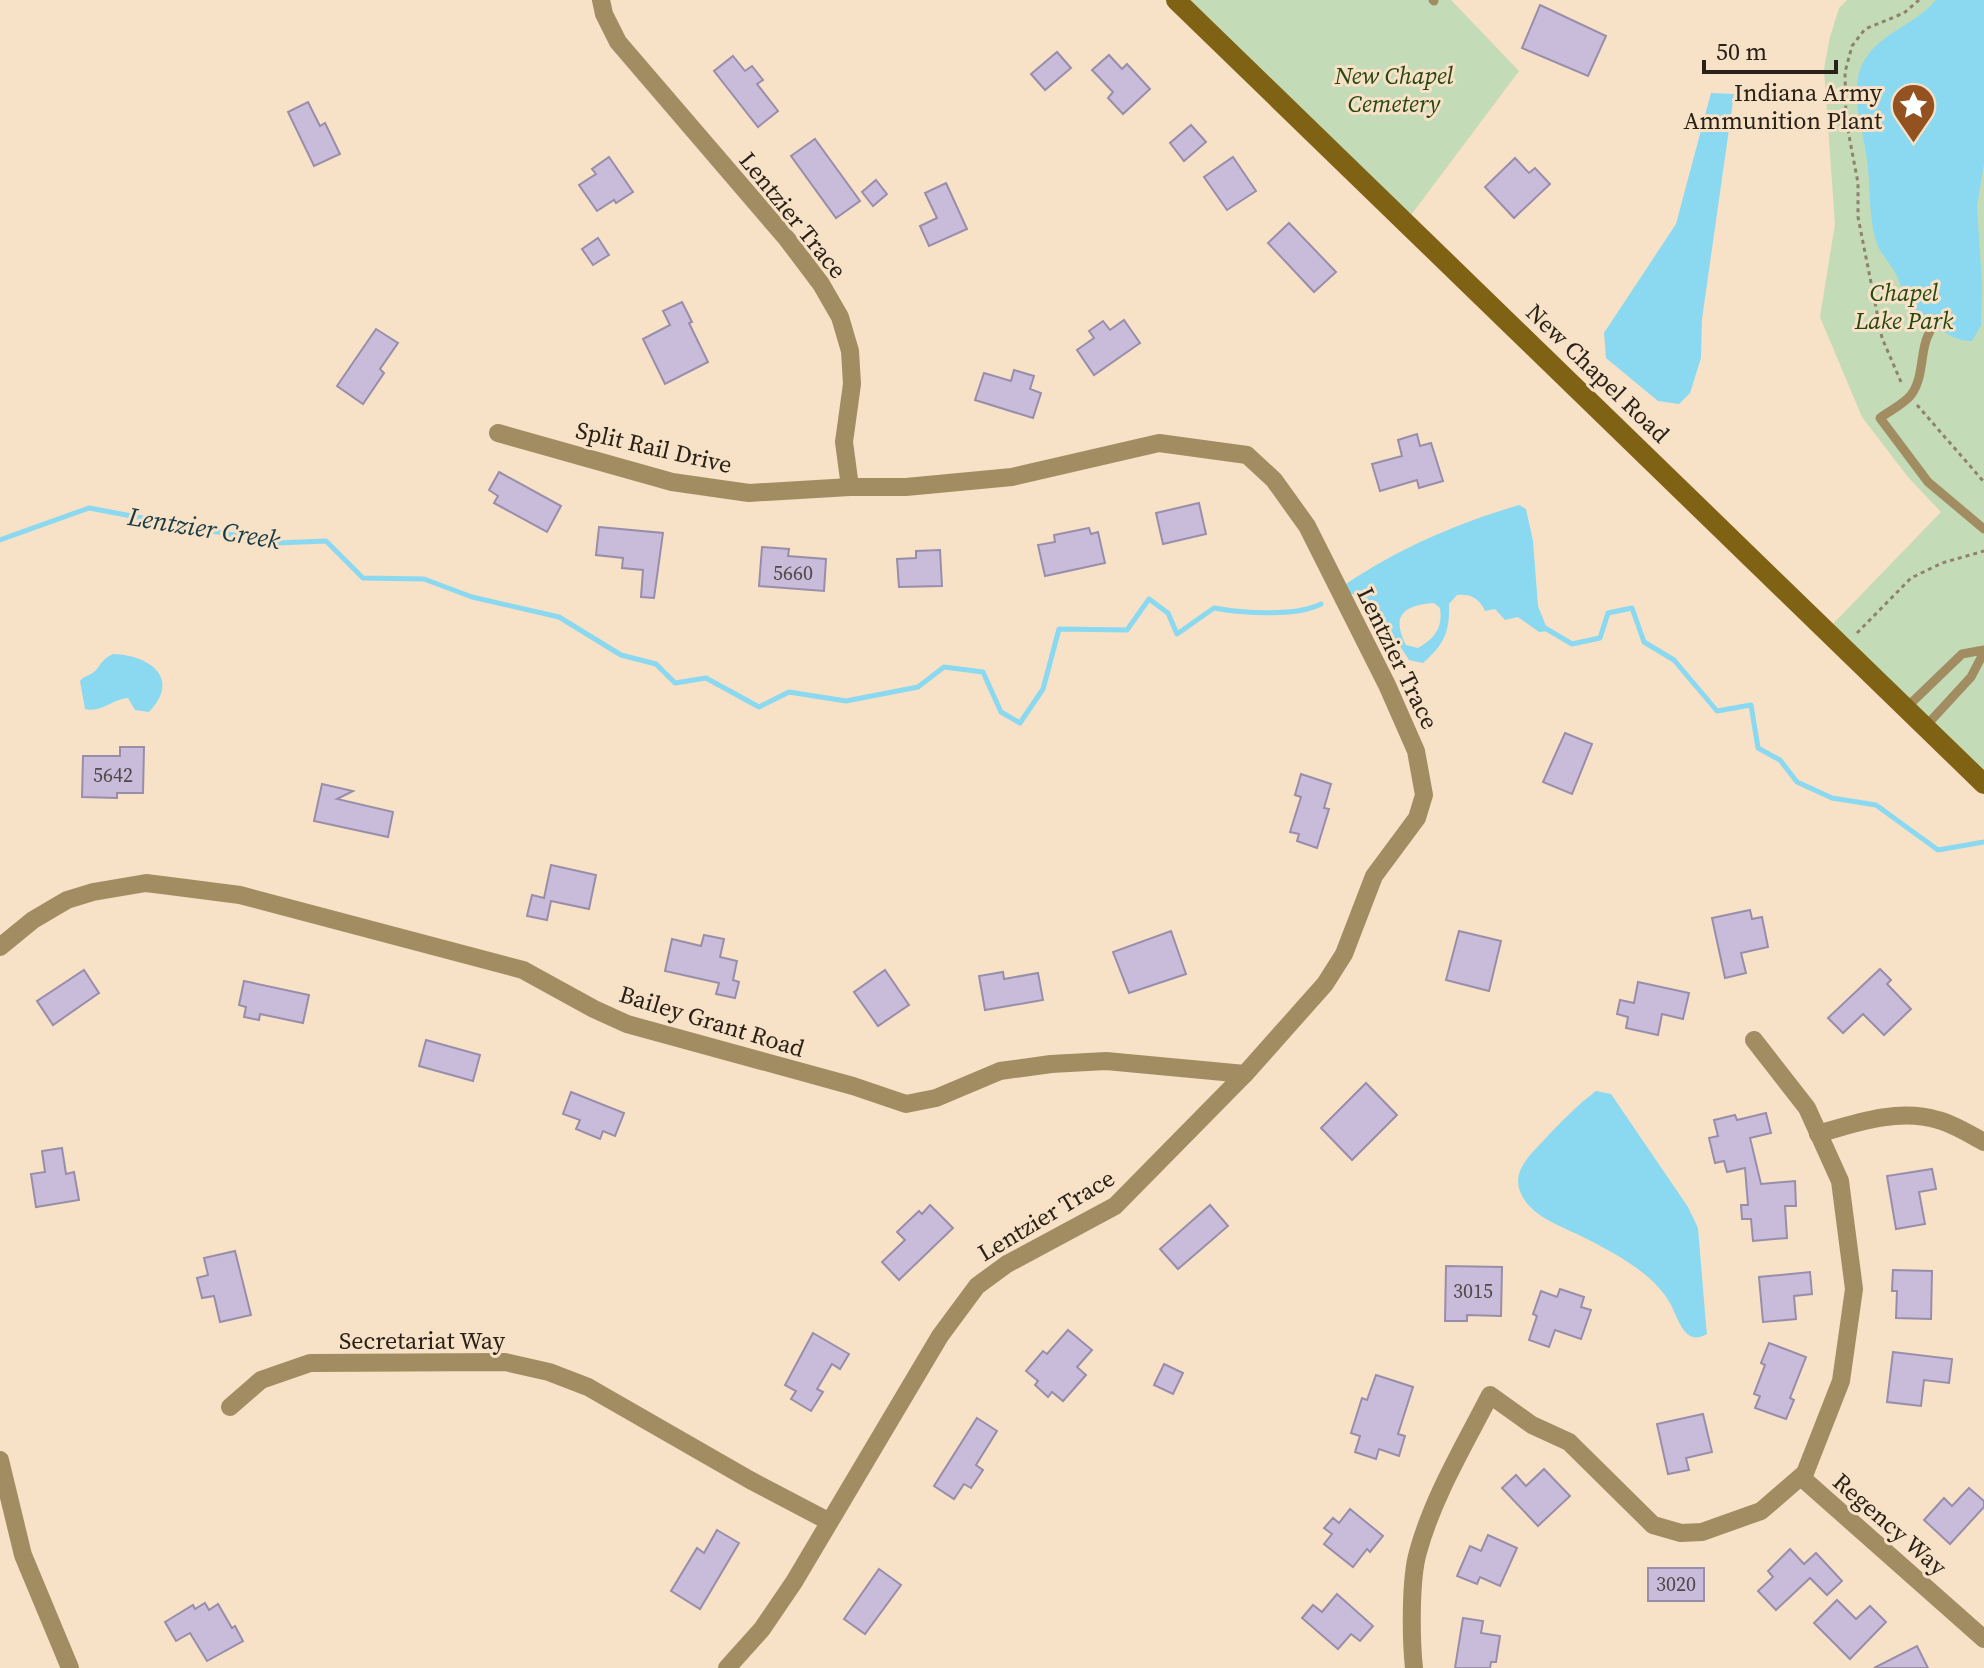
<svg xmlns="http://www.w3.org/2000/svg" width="1984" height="1668" viewBox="0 0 1984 1668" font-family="'Source Serif 4',serif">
<rect width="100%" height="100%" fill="#f7e1c7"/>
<g fill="#c3dbb7">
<path d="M 1174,0 L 1451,0 L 1519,71 L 1405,223 Z"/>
<path d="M 1847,0 L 1984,0 L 1984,772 L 1830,627 L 1941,512 L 1908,477 L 1862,417 L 1820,317 L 1835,224 L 1824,69 L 1830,37 L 1839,8 Z"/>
</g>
<g fill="#8ad9f0" fill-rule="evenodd">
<path d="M 1936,0 L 1984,0 L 1984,163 L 1977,206 L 1982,286 L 1981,325 L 1972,341 C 1955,341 1948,334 1934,325 C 1929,322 1922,322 1918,318 C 1904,305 1903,284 1893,269 C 1886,258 1879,252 1875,238 C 1868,210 1871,181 1866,153 C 1862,125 1849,91 1863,63 C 1880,32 1914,26 1936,0 Z"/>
<path d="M 1711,93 L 1734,94 L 1702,319 L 1701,358 L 1690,393 L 1679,404 L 1658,401 L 1606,358 L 1604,333 L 1676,224 Z"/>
<path d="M 1519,505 L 1526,509 L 1533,541 L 1538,606 L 1548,631 L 1539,632 L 1518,617 L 1505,620 L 1495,609 L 1485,611 C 1479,598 1471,594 1457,595 L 1449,604 C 1450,632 1444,645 1423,663 L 1409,660 L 1371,602 L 1350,593 L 1346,584 C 1401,547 1456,524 1519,505 ZM 1434,603 L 1440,608 C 1443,628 1435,638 1418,648 L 1406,645 C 1391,616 1403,605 1434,603 Z"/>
<path d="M 113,654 C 149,655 182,678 149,712 L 135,710 L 128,698 C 112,699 102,713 85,709 L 80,681 C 85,675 90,676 95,671 C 102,664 102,659 113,654 Z"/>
<path d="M 1596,1091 L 1611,1094 L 1688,1207 L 1698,1228 L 1706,1325 L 1707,1334 C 1685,1347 1679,1320 1671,1305 C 1666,1295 1657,1285 1648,1277 C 1632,1263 1610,1251 1591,1241 C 1568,1228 1527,1218 1519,1188 C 1514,1169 1531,1154 1543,1141 C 1560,1123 1576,1106 1596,1091 Z"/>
</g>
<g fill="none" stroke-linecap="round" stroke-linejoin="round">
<g stroke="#8ad9f0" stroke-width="5">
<path d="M 0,540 L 89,508 L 277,543 L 326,541 L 363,578 L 424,579 L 472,597 L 559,617 L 621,655 L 656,664 L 675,683 L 706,678 L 759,707 L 789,692 L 846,701 L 918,687 L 944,667 L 983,672 L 1001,712 L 1020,723 L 1043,689 L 1059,629 L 1127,630 L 1149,599 L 1168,613 L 1177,634 L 1214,608 C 1241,613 1296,617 1321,604"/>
<path d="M 1545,628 L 1572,644 L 1600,638 L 1608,613 L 1632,608 L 1644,642 L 1674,660 L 1717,711 L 1751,705 L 1758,748 L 1780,760 L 1797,782 L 1832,798 L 1876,805 L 1938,850 L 1984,842"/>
</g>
</g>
<g fill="#c8bcda" stroke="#998eaa" stroke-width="2">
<path d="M 1540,5 L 1606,36 L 1588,76 L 1522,48 Z"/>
<path d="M 1057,52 L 1071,68 L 1045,90 L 1031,74 Z"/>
<path d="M 1109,55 L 1122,69 L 1127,64 L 1150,89 L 1123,114 L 1108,98 L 1113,92 L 1092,70 Z"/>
<path d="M 733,56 L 745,71 L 752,66 L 763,80 L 757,84 L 778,111 L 758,127 L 714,71 Z"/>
<path d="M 308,102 L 320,126 L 325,123 L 340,154 L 314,166 L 288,112 Z"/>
<path d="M 1191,125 L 1206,142 L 1184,161 L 1170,143 Z"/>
<path d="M 815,139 L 860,201 L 836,218 L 791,156 Z"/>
<path d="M 609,157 L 633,192 L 616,203 L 614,200 L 597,211 L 579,185 L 596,174 L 592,169 Z"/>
<path d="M 1233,157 L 1256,191 L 1227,210 L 1204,177 Z"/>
<path d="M 1515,158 L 1529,173 L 1535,168 L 1550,184 L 1514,218 L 1485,187 Z"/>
<path d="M 876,180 L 887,194 L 873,206 L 862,192 Z"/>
<path d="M 946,183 L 967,229 L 929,246 L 920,226 L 937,218 L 925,193 Z"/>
<path d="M 1289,223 L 1336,272 L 1314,292 L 1268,243 Z"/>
<path d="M 598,238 L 609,255 L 593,265 L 582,249 Z"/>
<path d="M 682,302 L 692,322 L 689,323 L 708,362 L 665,384 L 643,339 L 670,325 L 663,311 Z"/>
<path d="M 1124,320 L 1140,343 L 1094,375 L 1077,350 L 1094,338 L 1089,331 L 1103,321 L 1110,330 Z"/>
<path d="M 376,329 L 398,343 L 380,369 L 384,373 L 363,404 L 337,386 Z"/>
<path d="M 1014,370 L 1034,376 L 1030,389 L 1041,393 L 1033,418 L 975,400 L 984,373 L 1011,381 Z"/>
<path d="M 1417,434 L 1420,446 L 1431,443 L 1443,481 L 1419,488 L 1417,480 L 1380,491 L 1372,464 L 1402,456 L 1398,440 Z"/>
<path d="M 499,472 L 561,506 L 547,532 L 494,503 L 498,496 L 489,490 Z"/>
<path d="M 1199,503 L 1206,534 L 1163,544 L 1156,513 Z"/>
<path d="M 599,527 L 663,533 L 654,598 L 641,597 L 643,570 L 622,568 L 623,558 L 596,555 Z"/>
<path d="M 1089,528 L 1091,534 L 1098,532 L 1105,563 L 1045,576 L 1038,545 L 1055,542 L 1054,535 Z"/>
<path d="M 762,547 L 789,549 L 788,556 L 826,559 L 824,591 L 759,586 Z"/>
<path d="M 940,550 L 942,586 L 899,587 L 897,559 L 916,558 L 916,551 Z"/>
<path d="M 1565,733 L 1592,744 L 1572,794 L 1543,782 Z"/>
<path d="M 120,747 L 144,747 L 143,793 L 117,793 L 117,798 L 82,797 L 83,756 L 120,756 Z"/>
<path d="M 1301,774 L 1331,784 L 1324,808 L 1329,809 L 1317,848 L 1297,841 L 1299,834 L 1290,832 L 1301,797 L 1295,795 Z"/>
<path d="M 322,784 L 353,791 L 337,799 L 393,812 L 388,837 L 314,821 Z"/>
<path d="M 551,865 L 596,875 L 589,909 L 551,901 L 547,920 L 527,916 L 532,895 L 544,898 Z"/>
<path d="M 1750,910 L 1752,919 L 1762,917 L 1768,947 L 1741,953 L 1746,973 L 1725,978 L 1712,918 Z"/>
<path d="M 1171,931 L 1186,974 L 1129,993 L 1113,952 Z"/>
<path d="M 1459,931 L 1501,941 L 1489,991 L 1446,980 Z"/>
<path d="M 704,935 L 724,939 L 720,957 L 737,961 L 733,980 L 739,982 L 735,998 L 716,994 L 719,983 L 665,971 L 672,939 L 701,946 Z"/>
<path d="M 1880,969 L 1891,980 L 1887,984 L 1911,1009 L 1884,1035 L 1863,1014 L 1843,1033 L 1828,1018 Z"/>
<path d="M 84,970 L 99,993 L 53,1025 L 37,1001 Z"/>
<path d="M 885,970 L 909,1005 L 878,1026 L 854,992 Z"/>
<path d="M 1003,972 L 1004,979 L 1038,973 L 1043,1000 L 985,1010 L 979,976 Z"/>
<path d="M 244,981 L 309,995 L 303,1023 L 260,1014 L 259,1020 L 244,1017 L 246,1007 L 239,1005 Z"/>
<path d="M 1638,982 L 1689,993 L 1683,1019 L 1662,1014 L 1658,1035 L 1626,1028 L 1628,1017 L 1617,1014 L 1620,1000 L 1634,1003 Z"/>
<path d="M 426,1040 L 480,1055 L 473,1081 L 419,1066 Z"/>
<path d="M 1366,1083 L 1397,1115 L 1352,1160 L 1321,1128 Z"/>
<path d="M 571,1092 L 624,1113 L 615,1136 L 603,1131 L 600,1139 L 576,1129 L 580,1120 L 563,1114 Z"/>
<path d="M 1766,1113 L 1771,1133 L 1750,1138 L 1761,1184 L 1795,1181 L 1796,1206 L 1785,1206 L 1787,1238 L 1753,1241 L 1751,1219 L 1742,1219 L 1741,1205 L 1748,1205 L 1745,1168 L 1727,1172 L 1724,1161 L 1715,1163 L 1709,1138 L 1718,1136 L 1714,1120 L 1735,1115 L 1737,1120 Z"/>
<path d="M 62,1148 L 66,1174 L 74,1172 L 79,1200 L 36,1207 L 31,1174 L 45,1172 L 42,1151 Z"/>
<path d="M 1932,1169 L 1936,1189 L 1919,1192 L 1925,1224 L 1896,1229 L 1887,1176 Z"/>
<path d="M 930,1205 L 953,1228 L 899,1280 L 882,1262 L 905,1240 L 897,1232 L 919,1211 L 922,1214 Z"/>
<path d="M 1210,1205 L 1228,1226 L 1178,1269 L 1160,1249 Z"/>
<path d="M 235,1251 L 251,1315 L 220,1322 L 214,1296 L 202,1298 L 197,1278 L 208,1275 L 204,1258 Z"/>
<path d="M 1446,1266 L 1502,1267 L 1501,1316 L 1467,1315 L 1467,1321 L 1445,1321 Z"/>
<path d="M 1893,1270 L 1932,1271 L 1931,1319 L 1896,1318 L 1897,1291 L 1892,1291 Z"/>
<path d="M 1810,1272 L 1812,1294 L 1794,1296 L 1796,1319 L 1763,1322 L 1759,1277 Z"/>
<path d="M 1560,1289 L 1584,1297 L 1581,1307 L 1591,1310 L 1581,1339 L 1555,1330 L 1549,1347 L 1529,1340 L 1537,1316 L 1533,1314 L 1541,1291 L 1557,1297 Z"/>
<path d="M 1068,1330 L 1092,1350 L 1077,1367 L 1086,1375 L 1063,1401 L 1052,1392 L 1048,1397 L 1035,1385 L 1038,1381 L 1026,1371 L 1043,1351 L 1047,1354 Z"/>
<path d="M 813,1333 L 849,1354 L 840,1369 L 832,1364 L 817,1389 L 823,1392 L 811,1411 L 791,1399 L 796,1391 L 785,1385 Z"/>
<path d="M 1769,1343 L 1806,1357 L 1790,1398 L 1794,1400 L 1786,1419 L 1755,1408 L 1760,1396 L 1754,1394 L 1765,1365 L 1761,1363 Z"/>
<path d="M 1893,1352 L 1952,1359 L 1949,1383 L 1924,1380 L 1921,1406 L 1887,1402 Z"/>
<path d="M 1164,1364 L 1183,1373 L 1173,1394 L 1154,1385 Z"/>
<path d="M 1376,1375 L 1413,1387 L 1398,1434 L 1405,1436 L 1399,1456 L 1379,1449 L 1376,1459 L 1355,1452 L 1360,1436 L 1351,1433 L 1362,1398 L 1367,1400 Z"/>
<path d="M 1703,1414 L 1712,1452 L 1686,1458 L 1689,1470 L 1668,1474 L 1657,1424 Z"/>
<path d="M 977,1418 L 997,1431 L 976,1465 L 983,1470 L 971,1488 L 964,1484 L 954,1499 L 934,1486 Z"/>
<path d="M 1544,1469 L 1570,1496 L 1538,1526 L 1502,1488 L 1516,1475 L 1526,1486 Z"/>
<path d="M 1969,1488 L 1984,1501 L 1984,1507 L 1950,1544 L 1924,1520 L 1944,1498 L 1952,1506 Z"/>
<path d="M 1350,1509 L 1383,1536 L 1370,1552 L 1367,1549 L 1353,1567 L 1324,1544 L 1332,1534 L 1324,1528 L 1333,1518 L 1339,1523 Z"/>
<path d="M 717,1530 L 739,1543 L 700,1609 L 671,1591 L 697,1548 L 704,1553 Z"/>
<path d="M 1488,1535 L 1517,1548 L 1500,1586 L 1480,1577 L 1477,1584 L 1457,1576 L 1470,1546 L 1481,1551 Z"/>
<path d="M 1790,1549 L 1804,1564 L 1816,1553 L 1842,1581 L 1827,1595 L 1810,1578 L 1776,1610 L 1758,1591 L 1773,1577 L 1768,1571 Z"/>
<rect x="1648" y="1568" width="56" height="33"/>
<path d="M 879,1569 L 901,1585 L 865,1634 L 844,1619 Z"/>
<path d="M 1337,1594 L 1373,1626 L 1360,1641 L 1351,1634 L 1338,1649 L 1302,1618 L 1313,1605 L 1322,1612 Z"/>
<path d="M 1837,1600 L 1856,1619 L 1870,1606 L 1886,1622 L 1850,1659 L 1814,1623 Z"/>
<path d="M 205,1603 L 209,1610 L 218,1604 L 232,1628 L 235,1626 L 243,1641 L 207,1661 L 190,1633 L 176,1641 L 165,1622 L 193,1605 L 195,1609 Z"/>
<path d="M 1463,1618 L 1483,1621 L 1481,1633 L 1500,1636 L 1496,1662 L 1491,1662 L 1490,1668 L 1455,1668 Z"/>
<path d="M 1917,1646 L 1928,1668 L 1874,1668 Z"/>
</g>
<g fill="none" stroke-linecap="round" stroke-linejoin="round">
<g stroke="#90816f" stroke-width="3" stroke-dasharray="4 4" stroke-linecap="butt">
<path d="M 1901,382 L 1882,338 L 1858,217 L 1858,183 L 1846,120 L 1845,72 L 1852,46 L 1865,29 L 1904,13 L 1919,0"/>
<path d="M 1917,405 L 1984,482"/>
<path d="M 1857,633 L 1911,578 L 1942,563 L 1984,551"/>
</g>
<g stroke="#a18d61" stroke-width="9">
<path d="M 1433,0 L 1434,1"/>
<path d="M 1933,327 C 1918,346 1926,375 1911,395 C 1904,404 1889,411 1880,418 L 1928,482 L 1984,529"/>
<path d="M 1906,708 L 1962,654 L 1984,650"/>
<path d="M 1925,727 L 1971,677 L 1984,652"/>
</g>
<g stroke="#a18d61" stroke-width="18">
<path d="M 601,0 L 604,14 L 618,42 L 787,239 L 821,284 L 840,317 L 850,351 L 852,384 L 844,442 L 850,487"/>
<path d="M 498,433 L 672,482 L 749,493 L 850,487 L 906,487 L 1012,477 L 1159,443 L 1247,455 L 1274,480 L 1307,526 L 1387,685 L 1416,751 L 1424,795 L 1417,818 L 1374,876 L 1344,954 L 1325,984 L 1245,1074 L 1115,1206 L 1007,1264 L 977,1286 L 940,1336 L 794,1582 L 762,1629 L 727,1668"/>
<path d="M 0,947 L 33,920 L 67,900 L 93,892 L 146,883 L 170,886 L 240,895 L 523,970 L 594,1009 L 627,1024 L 853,1086 L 906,1104 L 936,1098 L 1000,1071 L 1051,1064 L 1106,1061 L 1245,1074"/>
<path d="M 1818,1134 C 1856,1123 1898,1108 1938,1120 C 1954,1124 1969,1134 1984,1142"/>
<path d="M 230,1407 L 261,1380 L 310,1363 L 505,1362 L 549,1372 L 588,1387 L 750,1480 L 828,1521"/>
<path d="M 0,1460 L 23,1555 L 70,1668"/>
<path d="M 1801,1477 L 1984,1639"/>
<path d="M 1414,1668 C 1411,1640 1410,1579 1418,1552 C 1433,1497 1464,1446 1490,1395 L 1532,1425 L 1569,1442 L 1653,1525 L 1681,1533 L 1702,1532 L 1761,1511 L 1805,1473 L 1841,1381 L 1854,1289 L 1840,1181 L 1807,1108 L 1754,1040"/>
</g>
<path stroke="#7f6213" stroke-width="20" d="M 1176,0 L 1984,784"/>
</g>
<defs>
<symbol id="sight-pin" viewBox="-11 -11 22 30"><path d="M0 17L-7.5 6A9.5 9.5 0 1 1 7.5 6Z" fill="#945220" stroke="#f7e1c7"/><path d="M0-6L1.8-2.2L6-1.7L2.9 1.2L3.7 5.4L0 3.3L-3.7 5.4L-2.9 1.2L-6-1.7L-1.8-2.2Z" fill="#fff"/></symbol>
</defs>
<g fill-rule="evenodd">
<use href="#sight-pin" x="1888" y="80" width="51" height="69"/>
</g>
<g text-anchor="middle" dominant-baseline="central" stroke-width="6" stroke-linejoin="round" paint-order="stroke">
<g font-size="20" fill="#514848">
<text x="793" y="573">5660</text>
<text x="113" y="775">5642</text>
<text x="1473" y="1291">3015</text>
<text x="1676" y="1584">3020</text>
</g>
<g font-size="24" font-style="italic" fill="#26470f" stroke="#f7e1c7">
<text x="1394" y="75">New Chapel<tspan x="1394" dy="28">Cemetery</tspan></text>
<text x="1904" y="292">Chapel<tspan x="1904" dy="28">Lake Park</tspan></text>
</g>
<g font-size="24" fill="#292117" stroke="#f7e1c7" text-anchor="end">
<text x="1882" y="92">Indiana Army<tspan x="1882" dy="28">Ammunition Plant</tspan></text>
</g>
<g font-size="24" fill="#292117" stroke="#f7e1c7">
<text transform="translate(793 215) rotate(51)">Lentzier Trace</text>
<text transform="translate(1598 373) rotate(44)">New Chapel Road</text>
<text transform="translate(654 447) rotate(13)">Split Rail Drive</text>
<text transform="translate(1398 658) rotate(64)">Lentzier Trace</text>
<text transform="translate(712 1021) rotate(17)">Bailey Grant Road</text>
<text transform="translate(1046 1215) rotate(-31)">Lentzier Trace</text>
<text x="422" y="1340">Secretariat Way</text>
<text transform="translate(1890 1524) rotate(41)">Regency Way</text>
</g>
<g font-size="26" font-style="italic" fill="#153b45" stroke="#f7e1c7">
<text transform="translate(204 528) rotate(9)">Lentzier Creek</text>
</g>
</g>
<path d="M1704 60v12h132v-12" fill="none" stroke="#292117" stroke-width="4"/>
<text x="1716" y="60" font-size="24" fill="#292117" stroke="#f7e1c7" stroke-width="6" paint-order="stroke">50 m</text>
</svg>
